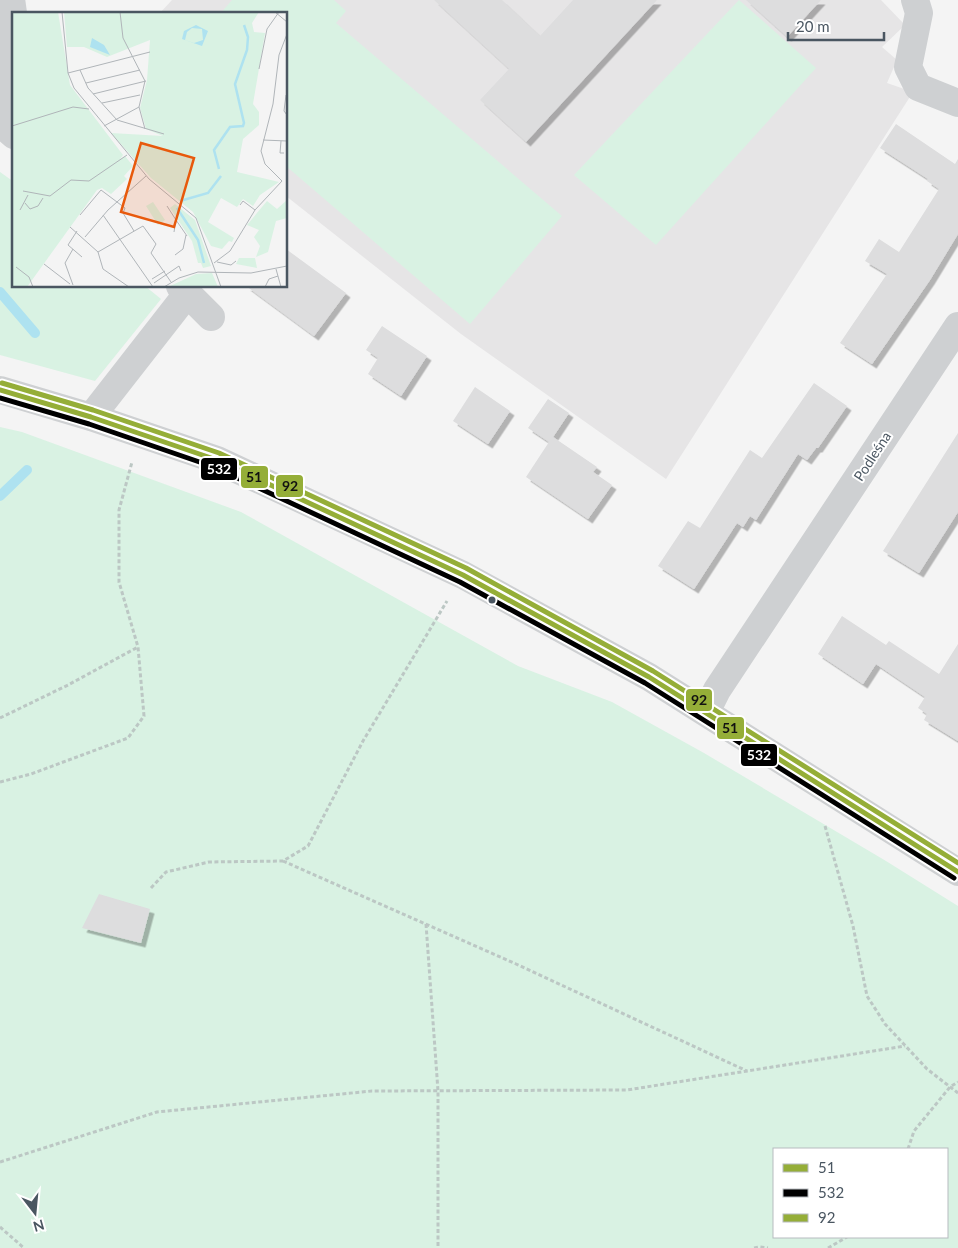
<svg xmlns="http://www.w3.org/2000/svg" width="958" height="1248" viewBox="0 0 958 1248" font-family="Lato,sans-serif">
<defs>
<filter id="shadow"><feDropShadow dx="4.5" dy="4.5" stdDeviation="0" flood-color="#0004"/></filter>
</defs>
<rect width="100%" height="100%" fill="#f4f4f4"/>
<path fill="#e6e5e6" d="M 172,0 L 881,0 L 905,25 L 882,47 L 897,60 L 887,83 L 913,92 L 666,479 L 461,334 L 286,196 L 286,14 L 159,14 Z"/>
<g fill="#d9f2e3" fill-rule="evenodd">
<path d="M 232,0 L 334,0 L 346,11 L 336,23 L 562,216 L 470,324 L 286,166 L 286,14 L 220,14 Z"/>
<path d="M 739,0 L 816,68 L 656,245 L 574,175 Z"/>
<path d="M 0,172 L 14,182 L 14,286 L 145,286 L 161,299 L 95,381 L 0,355 Z"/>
<path d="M 0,427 L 22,432 L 241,512 L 518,666 L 612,702 L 704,753 L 886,861 L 958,906 L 958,1248 L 0,1248 ZM 774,1149 L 947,1149 L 947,1237 L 774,1237 Z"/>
</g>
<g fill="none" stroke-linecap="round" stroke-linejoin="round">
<g stroke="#aee2f0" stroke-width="10">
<path d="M 0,292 L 35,333"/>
<path d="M 0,496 L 27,470"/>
</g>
</g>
<g fill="#ddddde" filter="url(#shadow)">
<path d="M 434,0 L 502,0 L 540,36 L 573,0 L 657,0 L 526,142 L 480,100 L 509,69 Z"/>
<path d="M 746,0 L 821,0 L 787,37 Z"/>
<path d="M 896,124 L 955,164 L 958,159 L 958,234 L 930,280 L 872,364 L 840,343 L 887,274 L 865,261 L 879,239 L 899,252 L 939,189 L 927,181 L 928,179 L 880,148 Z"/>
<path d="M 286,249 L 346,293 L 314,336 L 246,286 L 286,286 Z"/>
<path d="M 382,326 L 427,356 L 401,396 L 368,374 L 378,358 L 366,350 Z"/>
<path d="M 814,383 L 847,406 L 818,448 L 816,448 L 807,460 L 798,454 L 756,520 L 750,516 L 743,527 L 737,523 L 694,589 L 658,566 L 688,521 L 700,528 L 750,450 L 762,458 Z"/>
<path d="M 475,387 L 510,411 L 488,444 L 453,421 Z"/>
<path d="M 548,399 L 569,413 L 553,437 L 597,467 L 593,472 L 612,485 L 588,519 L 526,477 L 549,442 L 528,428 Z"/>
<path d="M 958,433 L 958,512 L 919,573 L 883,551 Z"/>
<path d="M 842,616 L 886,645 L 889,641 L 939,674 L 958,644 L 958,741 L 924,720 L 927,714 L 918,708 L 925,697 L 876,664 L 863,684 L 818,654 Z"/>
<path d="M 99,894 L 150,909 L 141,943 L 82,928 Z"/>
</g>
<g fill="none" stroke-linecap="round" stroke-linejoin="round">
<g stroke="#bcc7c4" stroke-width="3" stroke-dasharray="4 2.5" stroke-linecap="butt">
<path d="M 0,718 L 68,685 L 138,647"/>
<path d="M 0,782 L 31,774 L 128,738 L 144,716 L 138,647 L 119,582 L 119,510 L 132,462"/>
<path d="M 825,826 L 853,926 L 867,996 L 885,1024 L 927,1069 L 958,1093"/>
<path d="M 283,861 L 516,964 L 747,1071"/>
<path d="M 151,888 L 166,872 L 209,862 L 283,861 L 308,846 L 363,741 L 447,601"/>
<path d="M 426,924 L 438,1091 L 438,1248"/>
<path d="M 908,1149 L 914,1131 L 950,1087 L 958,1082"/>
<path d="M 0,1162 L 157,1112 L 372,1091 L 627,1090 L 905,1046"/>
<path d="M 0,1227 L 24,1248"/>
<path d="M 754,1248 L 760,1247 L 768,1248"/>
<path d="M 828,1248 L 847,1237"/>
</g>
<g stroke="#ced0d2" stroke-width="28">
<path d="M 915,0 L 919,13 L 908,67 L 918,87 L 958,103"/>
<path d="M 0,108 C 7,73 19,36 11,0"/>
<path d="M 0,123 L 14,135"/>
<path d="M 180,286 L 211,317"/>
<path d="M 91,417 L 187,294"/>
<path d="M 706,712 L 717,690 L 958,326"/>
</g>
<path stroke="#ced0d2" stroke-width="28" d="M 0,390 L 91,417 L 217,460 L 463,575 L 649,677 L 958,872"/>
<defs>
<path id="bus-1" d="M 0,390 L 91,417 L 217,460 L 463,575 L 649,677 L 958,872"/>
<path id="bus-2" d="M 0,398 L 89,424 L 214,467 L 460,582 L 645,683 L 954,878"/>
<path id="bus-3" d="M 2,383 L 93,410 L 219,453 L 466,568 L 653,671 L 958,863"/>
</defs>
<use href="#bus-1" stroke="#fff" stroke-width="9"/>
<use href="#bus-2" stroke="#fff" stroke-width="9"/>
<use href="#bus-3" stroke="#fff" stroke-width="9"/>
<use href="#bus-1" stroke="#95ae38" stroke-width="5"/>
<use href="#bus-2" stroke="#000" stroke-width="5"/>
<use href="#bus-3" stroke="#95ae38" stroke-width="5"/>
</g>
<circle fill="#4a5661" stroke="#fff" stroke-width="2" cx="492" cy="600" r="4.5"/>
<g text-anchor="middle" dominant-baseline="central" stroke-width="4" stroke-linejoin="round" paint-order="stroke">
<g font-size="14" fill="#4a5661" stroke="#fff">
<text transform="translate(872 456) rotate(-57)">Podleśna</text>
</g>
</g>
<g transform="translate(12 12)">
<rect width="275" height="275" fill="#f4f4f4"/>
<path d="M 0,0 L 46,0 L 58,73 L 111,143 L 108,147 L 113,144 L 121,154 L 112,164 L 115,167 L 99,182 L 90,176 L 85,178 L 15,275 L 0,275 ZM 52,0 L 247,0 L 240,11 L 242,20 L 253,21 L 241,92 L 247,100 L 247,113 L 231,127 L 225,160 L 267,170 L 248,183 L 241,194 L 231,187 L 225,195 L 209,186 L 196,210 L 222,226 L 220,230 L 217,229 L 210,237 L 199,234 L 181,200 L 139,166 L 99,121 L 151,124 L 134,117 L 128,96 L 135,68 L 138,28 L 95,45 L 72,35 L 55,35 ZM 275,188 L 275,206 L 264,209 L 256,240 L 244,245 L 248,234 L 242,225 L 247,218 L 235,213 L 255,189 L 265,197 ZM 141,190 L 153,208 L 146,213 L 134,194 ZM 163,192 L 183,208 L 199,254 L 191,256 L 189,251 L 186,251 L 180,229 L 158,196 ZM 227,246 L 243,246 L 245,256 L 224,252 ZM 200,261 L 206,275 L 156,275 L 184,262 Z" fill="#d9f2e3"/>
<path d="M 184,13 L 196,19 L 190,34 L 170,27 L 172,19 ZM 180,16 L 190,17 L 191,28 L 182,31 L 173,28 L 175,20 ZM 80,26 L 92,33 L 98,43 L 78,35 Z" fill="#aee2f0" fill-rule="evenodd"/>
<path fill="none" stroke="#aee2f0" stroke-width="2.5" d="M 207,157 L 202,138 L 218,115 L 231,114 L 232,111 L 223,72 L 235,38 L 236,25 L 232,13M 168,189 L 196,181 L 209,164M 165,196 L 186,228 L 192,251"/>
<path fill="none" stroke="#b0b5b9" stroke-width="1" d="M 50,0 L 56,61 L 62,76 L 137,167 L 184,206 L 209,275M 108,0 L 111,26 L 133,69 L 127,95 L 133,117M 263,0 L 275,10M 247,57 L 255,17 L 267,0M 68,58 L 76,76 L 105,108 L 152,122M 56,61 L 138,40M 74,71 L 128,58M 81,82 L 134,69M 274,83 L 272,99 L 275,103M 90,91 L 128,83M 0,114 L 61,95 L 77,97M 92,114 L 127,95M 251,128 L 275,129M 269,129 L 268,141 L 272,141M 11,179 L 38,184 L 59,168 L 77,169 L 115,143M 13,191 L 18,197 L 26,194 L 31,186M 228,193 L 231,189 L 243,198M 155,194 L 164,208 L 162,220M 8,198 L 16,183M 68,203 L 89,178 L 113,196 L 111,201 L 122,219M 91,203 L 141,275M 164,208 L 175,224M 58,215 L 86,240M 65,219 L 56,233 L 70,245M 73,225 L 96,198 L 134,164M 86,240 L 131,214 L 144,232 L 139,241 L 159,270M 86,240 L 91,257 L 117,275M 163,243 L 171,237 L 174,223M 205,250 L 219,253 L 224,249M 202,251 L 218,239 L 243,198 L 270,169 L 253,152 L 249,139 L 261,92 L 267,43 L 275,22M 32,252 L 58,272M 4,255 L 17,265 L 21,275M 264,257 L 269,275M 140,267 L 153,259M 142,271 L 167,254 L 169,259M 61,273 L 53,251 L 61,237M 152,275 L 167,266 L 186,260 L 239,261 L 275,254M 253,275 L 257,267 L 266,264"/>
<path fill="#e8590c" fill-opacity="0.15" stroke="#e8590c" stroke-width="2.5" d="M 129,131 L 182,146 L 162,215 L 109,200 Z"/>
<rect width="275" height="275" fill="none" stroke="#4a5661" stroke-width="2.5"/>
</g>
<g stroke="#fff" stroke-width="2">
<rect x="200" y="457" width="38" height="24" rx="5" fill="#000"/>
<rect x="240" y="465" width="29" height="24" rx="5" fill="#95ae38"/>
<rect x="275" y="474" width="29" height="24" rx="5" fill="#95ae38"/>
<rect x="685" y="688" width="28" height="24" rx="5" fill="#95ae38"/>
<rect x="716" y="716" width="29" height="24" rx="5" fill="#95ae38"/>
<rect x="740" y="743" width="38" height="24" rx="5" fill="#000"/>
</g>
<g font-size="14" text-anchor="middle" font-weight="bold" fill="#fff">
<text x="219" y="474">532</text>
<text x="759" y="760">532</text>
</g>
<g font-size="14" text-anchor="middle" font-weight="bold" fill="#111">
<text x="254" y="482">51</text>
<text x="290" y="491">92</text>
<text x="699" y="705">92</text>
<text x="730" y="733">51</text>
</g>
<rect x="773" y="1148" width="175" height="90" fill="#ffffff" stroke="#b7bbc0"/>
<rect x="783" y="1164" width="25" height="8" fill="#95ae38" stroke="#b7bbc0"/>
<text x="818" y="1173" font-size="15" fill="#4a5661">51</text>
<rect x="783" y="1189" width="25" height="8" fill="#000000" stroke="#b7bbc0"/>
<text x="818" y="1198" font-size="15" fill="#4a5661">532</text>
<rect x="783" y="1214" width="25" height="8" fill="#95ae38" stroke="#b7bbc0"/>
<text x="818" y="1223" font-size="15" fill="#4a5661">92</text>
<g transform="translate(35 1213) rotate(164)" stroke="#ffffff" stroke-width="4" paint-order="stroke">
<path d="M0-4L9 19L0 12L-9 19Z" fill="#4a5661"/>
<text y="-8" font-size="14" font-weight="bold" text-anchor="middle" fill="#4a5661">N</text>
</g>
<path d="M788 32v8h96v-8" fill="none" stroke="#4a5661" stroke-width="2.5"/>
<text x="796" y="32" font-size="15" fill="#4a5661" stroke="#ffffff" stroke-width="4" paint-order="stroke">20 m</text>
</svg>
